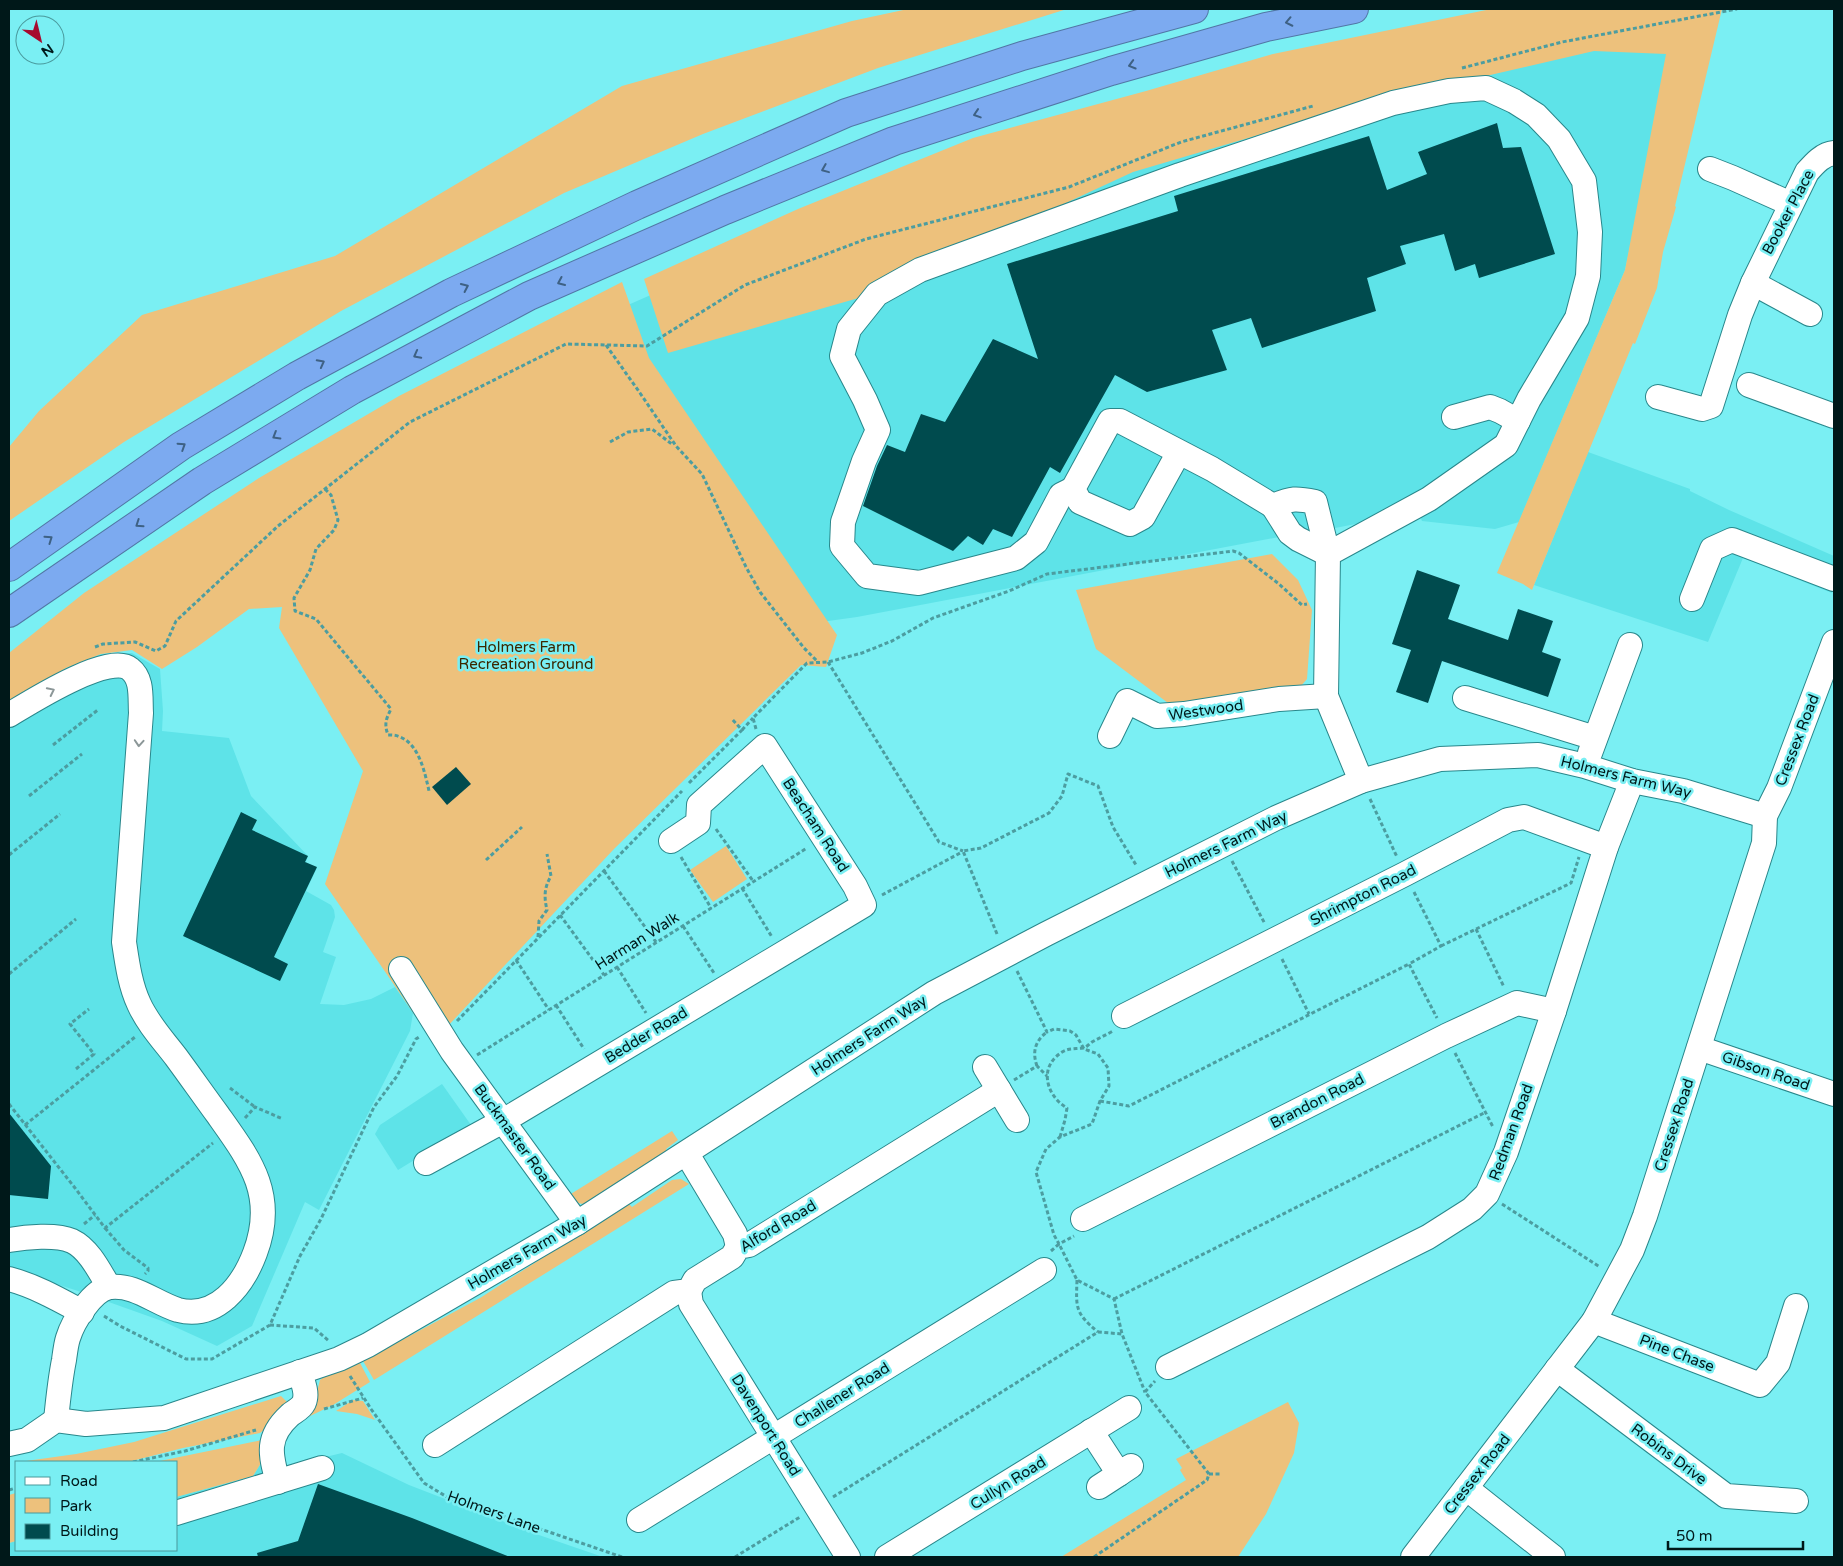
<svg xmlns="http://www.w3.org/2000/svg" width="1843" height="1566" viewBox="0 0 1843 1566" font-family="'Varela Round',sans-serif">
<rect width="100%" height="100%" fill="#7aeff3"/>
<g fill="#5ee3e8">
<path d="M 1673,47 L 1625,270 L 1519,522 L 1495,529 L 1422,521 L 1414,502 L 1376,520 L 1330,529 L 1324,519 L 1293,552 L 1279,537 L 857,617 L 799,625 L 594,320 L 662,290 L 1395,55 Z"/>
<path d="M 1588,452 L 1690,489 L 1690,491 L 1729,510 L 1834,556 L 1834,586 L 1832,593 L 1743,558 L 1708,642 L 1534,585 Z"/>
<path d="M 132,653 L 160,669 L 163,711 L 162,731 L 229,738 L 251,796 L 308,856 L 306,862 L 317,868 L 306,891 L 331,905 L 334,910 L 335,917 L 323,952 L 336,957 L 320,1004 L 344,1005 L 371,999 L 395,987 L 413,1013 L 410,1031 L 319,1210 L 305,1202 L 252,1326 L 217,1346 L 162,1321 L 75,1290 L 9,1269 L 9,704 L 66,668 L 101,654 Z"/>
<path d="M 442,1084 L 471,1125 L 398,1170 L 375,1134 L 380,1125 Z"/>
<path d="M 342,1453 L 409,1485 L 536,1534 L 603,1557 L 9,1557 L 9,1543 L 16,1541 L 16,1550 L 176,1550 L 176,1497 L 253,1476 L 261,1463 L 284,1467 Z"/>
</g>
<g fill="#edc17c">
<path d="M 908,9 L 1067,9 L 878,68 L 703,134 L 564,193 L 341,311 L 124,442 L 9,521 L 9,447 L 39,411 L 142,315 L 335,256 L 622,86 L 852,21 Z"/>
<path d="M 1491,9 L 1722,9 L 1675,206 L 1676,207 L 1663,252 L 1657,288 L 1635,344 L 1633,343 L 1532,590 L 1523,584 L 1497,573 L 1625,270 L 1666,54 L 1594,51 L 1360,105 L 1133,172 L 862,297 L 668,353 L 644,279 L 798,209 L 973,138 L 1146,91 L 1273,54 Z"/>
<path d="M 622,282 L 649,358 L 837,635 L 826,667 L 801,665 L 614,849 L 446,1028 L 427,1033 L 325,884 L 363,771 L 279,628 L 282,607 L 249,609 L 197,647 L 162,669 L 132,650 L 101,654 L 66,668 L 9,704 L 9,653 L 84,593 L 259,478 L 399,396 Z"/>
<path d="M 1272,554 L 1298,580 L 1312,610 L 1307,679 L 1301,686 L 1176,709 L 1096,649 L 1076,590 Z"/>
<path d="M 726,846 L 747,879 L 713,902 L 690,870 Z"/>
<path d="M 672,1131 L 678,1140 L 666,1149 L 668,1154 L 591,1203 C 580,1205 575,1203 566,1197 Z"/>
<path d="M 681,1179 L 689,1184 L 374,1380 L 363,1361 L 480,1298 L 628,1203 L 632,1207 L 672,1180 Z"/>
<path d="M 359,1361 L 370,1382 L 333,1405 L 308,1417 L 313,1408 L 320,1380 L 325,1376 Z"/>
<path d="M 281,1396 L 289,1404 L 288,1412 L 260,1433 L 183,1448 L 128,1462 L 19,1462 L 76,1454 L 134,1442 Z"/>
<path d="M 353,1400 L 363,1401 L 375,1420 L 357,1414 L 336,1411 Z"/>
<path d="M 1288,1402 L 1299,1423 L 1294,1453 L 1266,1514 L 1238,1557 L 1061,1557 L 1186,1480 L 1180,1470 L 1182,1468 L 1176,1459 Z"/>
<path d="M 262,1440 L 261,1463 L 253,1476 L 176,1497 L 176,1462 L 155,1462 Z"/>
<path d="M 16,1493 L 16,1541 L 9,1543 L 9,1495 Z"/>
</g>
<g fill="#004b4e">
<path d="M 1497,123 L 1503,148 L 1521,147 L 1555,254 L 1479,278 L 1475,264 L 1455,271 L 1444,234 L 1400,246 L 1406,264 L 1367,278 L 1376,311 L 1262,348 L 1251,318 L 1212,330 L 1227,370 L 1147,392 L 1115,375 L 1060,473 L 1050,467 L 1012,537 L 993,529 L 983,545 L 968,536 L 953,551 L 863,506 L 877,466 L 887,445 L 905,452 L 921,414 L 945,422 L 993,339 L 1038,359 L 1007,264 L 1178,211 L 1174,196 L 1369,136 L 1387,190 L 1427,174 L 1418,152 Z"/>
<path d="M 1417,570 L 1460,585 L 1448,619 L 1508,640 L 1518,609 L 1553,621 L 1542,652 L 1561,659 L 1548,697 L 1442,661 L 1428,703 L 1396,692 L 1411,650 L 1392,644 Z"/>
<path d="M 456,767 L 471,784 L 447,805 L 432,787 Z"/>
<path d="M 241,812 L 257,820 L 252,830 L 308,856 L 305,862 L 317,867 L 274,957 L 288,964 L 280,981 L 183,936 Z"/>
<path d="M 9,1113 L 51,1166 L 48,1199 L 9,1195 Z"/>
<path d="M 318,1484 L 412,1518 L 510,1557 L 258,1557 L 257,1553 L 298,1541 Z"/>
</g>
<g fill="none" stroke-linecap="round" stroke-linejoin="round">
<defs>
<g id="minor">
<path d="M 1710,169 L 1733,178 L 1791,204"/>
<path d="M 1753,283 L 1810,314"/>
<path d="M 1749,385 L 1834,416"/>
<path d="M 1658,397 L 1702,409 L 1711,406 L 1740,315 L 1753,283 L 1807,172 C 1815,163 1823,154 1834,153"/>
<path d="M 1454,417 L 1490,407 L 1500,411 L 1518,421"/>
<path d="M 1179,452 L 1143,517 L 1130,524 L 1080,502 L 1073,489 L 1110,421 L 1120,421 L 1212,469 L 1273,506 C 1292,498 1296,498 1315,502 L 1328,554"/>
<path d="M 1073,489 L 1061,495 L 1036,542 L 1016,558 L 919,583 L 867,576 L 842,546 L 843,522 L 864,461 L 878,430 L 865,400 L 842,356 L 849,329 L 877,294 L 920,270 L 1180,175 L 1393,103 L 1449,91 L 1486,88 L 1514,101 L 1536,115 L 1559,139 L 1584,181 L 1590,232 L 1588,276 L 1577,318 L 1529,399 L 1506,445 L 1429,499 L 1328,554 L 1326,696 L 1361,781"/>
<path d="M 1273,506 L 1290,533 L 1298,539 L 1328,554"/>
<path d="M 1692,599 L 1712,549 L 1732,540 L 1834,579"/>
<path d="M 1465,698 L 1595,738"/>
<path d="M 9,715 C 29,703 109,652 130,669 C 143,679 140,698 141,713 L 124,942 C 127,962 130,985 139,1004 C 148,1024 163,1040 176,1057 C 190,1076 204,1096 218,1115 C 250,1160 277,1195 255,1253 C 243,1285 217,1320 178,1310 C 155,1303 135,1284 110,1287 C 92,1290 73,1322 68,1338 C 66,1344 65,1353 64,1360 C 60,1380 58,1400 56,1420"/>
<path d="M 1110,736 L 1127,701 L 1157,716 L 1184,714 L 1279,699 L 1326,696"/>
<path d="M 1590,753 L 1630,645"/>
<path d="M 401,969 L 452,1051 L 577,1223"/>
<path d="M 1124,1016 L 1405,874 L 1508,820 L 1524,817 L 1606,847"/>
<path d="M 1699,1048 L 1834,1094"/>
<path d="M 985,1067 L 1017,1120"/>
<path d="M 687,1154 L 735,1234 L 738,1247"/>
<path d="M 426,1163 L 503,1121 L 864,905 L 855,886 L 765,746 L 699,805 L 698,823 L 671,841"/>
<path d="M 1083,1219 L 1446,1036 L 1517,1003 L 1554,1011"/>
<path d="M 9,1240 C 26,1237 56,1234 72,1241 C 89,1249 100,1272 109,1287"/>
<path d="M 9,1279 C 35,1286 58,1299 82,1312"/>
<path d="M 689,1291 L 691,1304 L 848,1557"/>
<path d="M 1594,1321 L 1760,1385 L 1778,1363 L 1796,1306"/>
<path d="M 1168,1367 L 1428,1237 L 1472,1209 L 1487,1194 L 1506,1152 L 1554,1011 L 1606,847 L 1632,781"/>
<path d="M 1557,1369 L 1726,1496 L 1796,1501"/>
<path d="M 1091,1431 L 1119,1474 L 1131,1466"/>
<path d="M 9,1444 L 27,1440 L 56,1420 L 86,1424 L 164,1418 L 339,1359 L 368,1345 L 577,1223 L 934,993 L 1046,934 L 1276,818 L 1361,781 L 1440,759 L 1538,755 L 1585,766 L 1632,781 L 1683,791 L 1765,816"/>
<path d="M 435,1445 L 674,1293 L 689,1291 L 695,1280 L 732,1257 L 738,1247 L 749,1245 L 999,1090"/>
<path d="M 278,1482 C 270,1454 266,1437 290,1415 C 295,1411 304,1407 305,1399 C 307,1391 302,1380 300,1372"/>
<path d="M 1099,1487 L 1119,1474"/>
<path d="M 1466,1488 L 1553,1557"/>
<path d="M 176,1513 L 322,1468"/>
<path d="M 639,1520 L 1044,1270"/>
<path d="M 887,1557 L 1129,1408"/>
<path d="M 1413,1557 L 1594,1321 L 1632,1250 L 1645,1216 L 1764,843 L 1765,816 L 1779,788 L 1834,642"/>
</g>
<g id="highway">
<path d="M 9,567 L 181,446 L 297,376 L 451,293 L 637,205 L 846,113 L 1022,56 L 1194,9"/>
<path d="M 9,613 L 202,481 L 352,390 L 529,296 L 725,210 L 894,141 L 1111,71 L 1266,27 L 1354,9"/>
</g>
</defs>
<use href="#minor" stroke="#29878b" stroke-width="26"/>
<use href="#highway" stroke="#5177a5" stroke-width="30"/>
<g stroke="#4c9da0" stroke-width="3" stroke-dasharray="4 2.5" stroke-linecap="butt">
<path d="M 1462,68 L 1562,42 L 1737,9"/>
<path d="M 606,345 L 640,393 L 676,446 L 702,474 L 746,567 L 760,592 L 804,648 L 818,662"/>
<path d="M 610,442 L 628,432 L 652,429 L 673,445"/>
<path d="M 325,489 L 331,495 L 338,520 L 334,530 L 316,549 L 310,570 L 294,598 L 295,611 L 316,619 L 391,709 C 386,719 384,724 388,735 C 392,735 396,735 400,737 C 419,744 425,773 429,791"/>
<path d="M 95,647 L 103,644 L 135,642 L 156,651 L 165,646 L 176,621 L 278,526 L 410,422 L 566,344 L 647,346 L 745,285 L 866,239 L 1069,187 L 1181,142 L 1313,106"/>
<path d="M 828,662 L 939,842 L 963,851"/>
<path d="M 756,729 L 753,718 L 807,663 L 828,662 L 862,653 L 892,641 L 933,618 L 1009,591 L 1047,574 L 1233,551 L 1239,553 L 1279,584 L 1302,605 L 1307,604"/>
<path d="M 742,730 L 753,718"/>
<path d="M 53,745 L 99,709"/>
<path d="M 689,783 L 742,730 L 732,719"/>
<path d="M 29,796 L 82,754"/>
<path d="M 1370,799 L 1397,857"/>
<path d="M 716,829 L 753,881"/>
<path d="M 9,855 L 60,814"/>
<path d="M 681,857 L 711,908"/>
<path d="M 486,860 L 522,827"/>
<path d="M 1232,861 L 1265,924"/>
<path d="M 604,871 L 656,942"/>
<path d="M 742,888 L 772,937"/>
<path d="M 1414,892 L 1441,946 L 1409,964 L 1437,1018"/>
<path d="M 882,895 L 962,852"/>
<path d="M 560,915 L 604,975"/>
<path d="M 683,926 L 714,973"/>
<path d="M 1476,929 L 1504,987"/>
<path d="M 997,934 L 963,851 L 981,848 L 1049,813 L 1062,796 L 1068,774 L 1098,786 L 1113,827 L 1136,865"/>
<path d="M 538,937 L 539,921 L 547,910 C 544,897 544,888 551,876 L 547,854"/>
<path d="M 1441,946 L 1571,883 L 1579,857"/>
<path d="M 1282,959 L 1309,1014"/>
<path d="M 516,960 L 549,1010"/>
<path d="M 617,967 L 646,1013"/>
<path d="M 1017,971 L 1047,1032 L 1054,1029 L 1070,1031 L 1076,1035 L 1084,1049 L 1098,1054 L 1108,1068 L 1109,1086 L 1100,1101 L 1092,1124 L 1060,1137 L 1046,1149 L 1036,1172 L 1054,1235 L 1059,1244 L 1074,1236"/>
<path d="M 9,974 L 76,919"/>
<path d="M 556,1005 L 584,1049"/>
<path d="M 457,1021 L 682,791"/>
<path d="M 1455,1053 L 1493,1127"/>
<path d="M 477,1055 L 807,848"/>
<path d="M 1037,1066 C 1032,1052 1035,1041 1047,1032"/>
<path d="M 76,1069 L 94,1054 L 70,1024 L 89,1009"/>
<path d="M 1014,1080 L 1037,1066 L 1047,1076"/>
<path d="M 230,1088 L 255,1107"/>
<path d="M 1100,1101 L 1129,1106 L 1409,964"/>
<path d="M 9,1104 L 75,1188 L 105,1228 L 213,1143"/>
<path d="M 245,1118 L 255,1107 L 283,1119"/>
<path d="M 25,1125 L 135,1037"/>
<path d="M 1060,1137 L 1065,1120 L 1067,1108 C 1045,1095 1038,1065 1064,1051 C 1070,1048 1076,1049 1083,1048 C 1086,1048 1089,1044 1092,1042 C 1099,1038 1106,1035 1113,1031"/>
<path d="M 1502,1204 L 1600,1267"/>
<path d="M 84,1224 L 95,1215"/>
<path d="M 105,1228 L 124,1250 L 148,1268 L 148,1271 L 145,1274"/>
<path d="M 1051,1251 L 1059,1244 L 1077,1280 L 1114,1299 L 1122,1334 L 1145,1392"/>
<path d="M 1077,1280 C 1076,1308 1075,1313 1098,1332"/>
<path d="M 1114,1299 L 1486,1112"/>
<path d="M 104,1316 L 120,1326 L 186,1359 L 212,1359 L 270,1325 L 300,1256 L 321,1219 L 374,1107 L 397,1076 L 416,1039 L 419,1037"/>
<path d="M 270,1325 L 314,1328 L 329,1341"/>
<path d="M 350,1376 L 371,1409 L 424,1483 L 447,1497 L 622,1557"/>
<path d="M 324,1409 L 363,1398"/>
<path d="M 133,1462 L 185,1451 L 256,1430"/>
<path d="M 1209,1474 L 1221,1474"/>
<path d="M 9,1490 L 16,1488"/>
<path d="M 833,1497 L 1098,1332 L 1122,1334"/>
<path d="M 735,1557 L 800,1517"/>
<path d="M 1094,1557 L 1207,1480 L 1209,1474 L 1145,1392 L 1155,1381"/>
</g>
<use href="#minor" stroke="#fff" stroke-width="24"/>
<use href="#highway" stroke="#7caaf0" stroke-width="28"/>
</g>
<defs><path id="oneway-chevron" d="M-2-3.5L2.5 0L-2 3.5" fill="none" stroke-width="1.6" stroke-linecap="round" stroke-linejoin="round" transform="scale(1.25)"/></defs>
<g stroke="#3e6184">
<use href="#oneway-chevron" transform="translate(1289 22) rotate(168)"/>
<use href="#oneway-chevron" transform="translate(1132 65) rotate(164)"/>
<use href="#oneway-chevron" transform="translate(977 114) rotate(162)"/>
<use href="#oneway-chevron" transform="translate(825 169) rotate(158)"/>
<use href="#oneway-chevron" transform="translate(561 282) rotate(156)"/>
<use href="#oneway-chevron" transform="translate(465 287) rotate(-25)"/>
<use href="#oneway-chevron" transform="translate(417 355) rotate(152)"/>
<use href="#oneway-chevron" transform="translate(321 363) rotate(-28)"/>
<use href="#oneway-chevron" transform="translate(276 436) rotate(149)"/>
<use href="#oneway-chevron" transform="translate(182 446) rotate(-33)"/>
<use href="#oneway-chevron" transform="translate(139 524) rotate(146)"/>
<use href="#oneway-chevron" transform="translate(49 539) rotate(-35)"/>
</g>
<g stroke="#8c9798">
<use href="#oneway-chevron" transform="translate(51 691) rotate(-26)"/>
<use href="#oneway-chevron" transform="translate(139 743) rotate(94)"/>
</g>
<g text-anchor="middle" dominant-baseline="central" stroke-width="5" stroke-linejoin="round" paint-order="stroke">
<g font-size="15" fill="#001819" stroke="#7aeff3">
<text transform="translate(1788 212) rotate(-62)">Booker Place</text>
<text transform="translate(1206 710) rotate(-8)">Westwood</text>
<text transform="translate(1797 740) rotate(-69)">Cressex Road</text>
<text transform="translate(1626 777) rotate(14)">Holmers Farm Way</text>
<text transform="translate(816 825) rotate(57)">Beacham Road</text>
<text transform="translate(1226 844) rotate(-26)">Holmers Farm Way</text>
<text transform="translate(1363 895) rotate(-27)">Shrimpton Road</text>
<text transform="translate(637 941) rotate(-32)">Harman Walk</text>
<text transform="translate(646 1035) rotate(-31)">Bedder Road</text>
<text transform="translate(869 1035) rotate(-33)">Holmers Farm Way</text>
<text transform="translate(1766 1071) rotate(19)">Gibson Road</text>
<text transform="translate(1317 1101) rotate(-27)">Brandon Road</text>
<text transform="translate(1674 1125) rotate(-72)">Cressex Road</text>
<text transform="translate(1511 1132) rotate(-70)">Redman Road</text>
<text transform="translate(515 1137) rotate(54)">Buckmaster Road</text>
<text transform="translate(778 1226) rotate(-31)">Alford Road</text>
<text transform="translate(527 1252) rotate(-30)">Holmers Farm Way</text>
<text transform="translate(1677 1353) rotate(21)">Pine Chase</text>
<text transform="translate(842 1395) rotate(-32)">Challener Road</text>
<text transform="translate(766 1425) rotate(58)">Davenport Road</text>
<text transform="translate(1669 1454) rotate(37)">Robins Drive</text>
<text transform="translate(1477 1474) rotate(-52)">Cressex Road</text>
<text transform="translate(1008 1483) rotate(-32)">Cullyn Road</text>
<text transform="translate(494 1512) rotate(20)">Holmers Lane</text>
</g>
<g font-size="15" fill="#3c2700" stroke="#7aeff3">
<text x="526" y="647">Holmers Farm<tspan x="526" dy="17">Recreation Ground</tspan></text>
</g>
</g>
<rect width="1843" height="1566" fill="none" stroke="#001819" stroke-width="20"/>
<rect x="15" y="1461" width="162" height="90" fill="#7aeff3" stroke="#49999c"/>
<rect x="25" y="1477" width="25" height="8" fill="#ffffff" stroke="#49999c"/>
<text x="60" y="1486" font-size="15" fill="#001819">Road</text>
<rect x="25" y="1498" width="25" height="15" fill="#edc17c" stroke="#49999c"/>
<text x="60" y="1511" font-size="15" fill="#001819">Park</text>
<rect x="25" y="1524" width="25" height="15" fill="#004b4e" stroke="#49999c"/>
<text x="60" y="1536" font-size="15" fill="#001819">Building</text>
<g transform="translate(40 40) rotate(145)"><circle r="24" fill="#7aeff3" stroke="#49999c"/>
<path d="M0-4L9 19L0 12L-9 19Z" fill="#a60b2f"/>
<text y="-8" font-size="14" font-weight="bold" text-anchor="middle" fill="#001819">N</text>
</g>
<path d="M1668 1541v8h135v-8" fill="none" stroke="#001819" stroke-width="2.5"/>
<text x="1676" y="1541" font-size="15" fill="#001819" stroke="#7aeff3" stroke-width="4" paint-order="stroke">50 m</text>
</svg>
